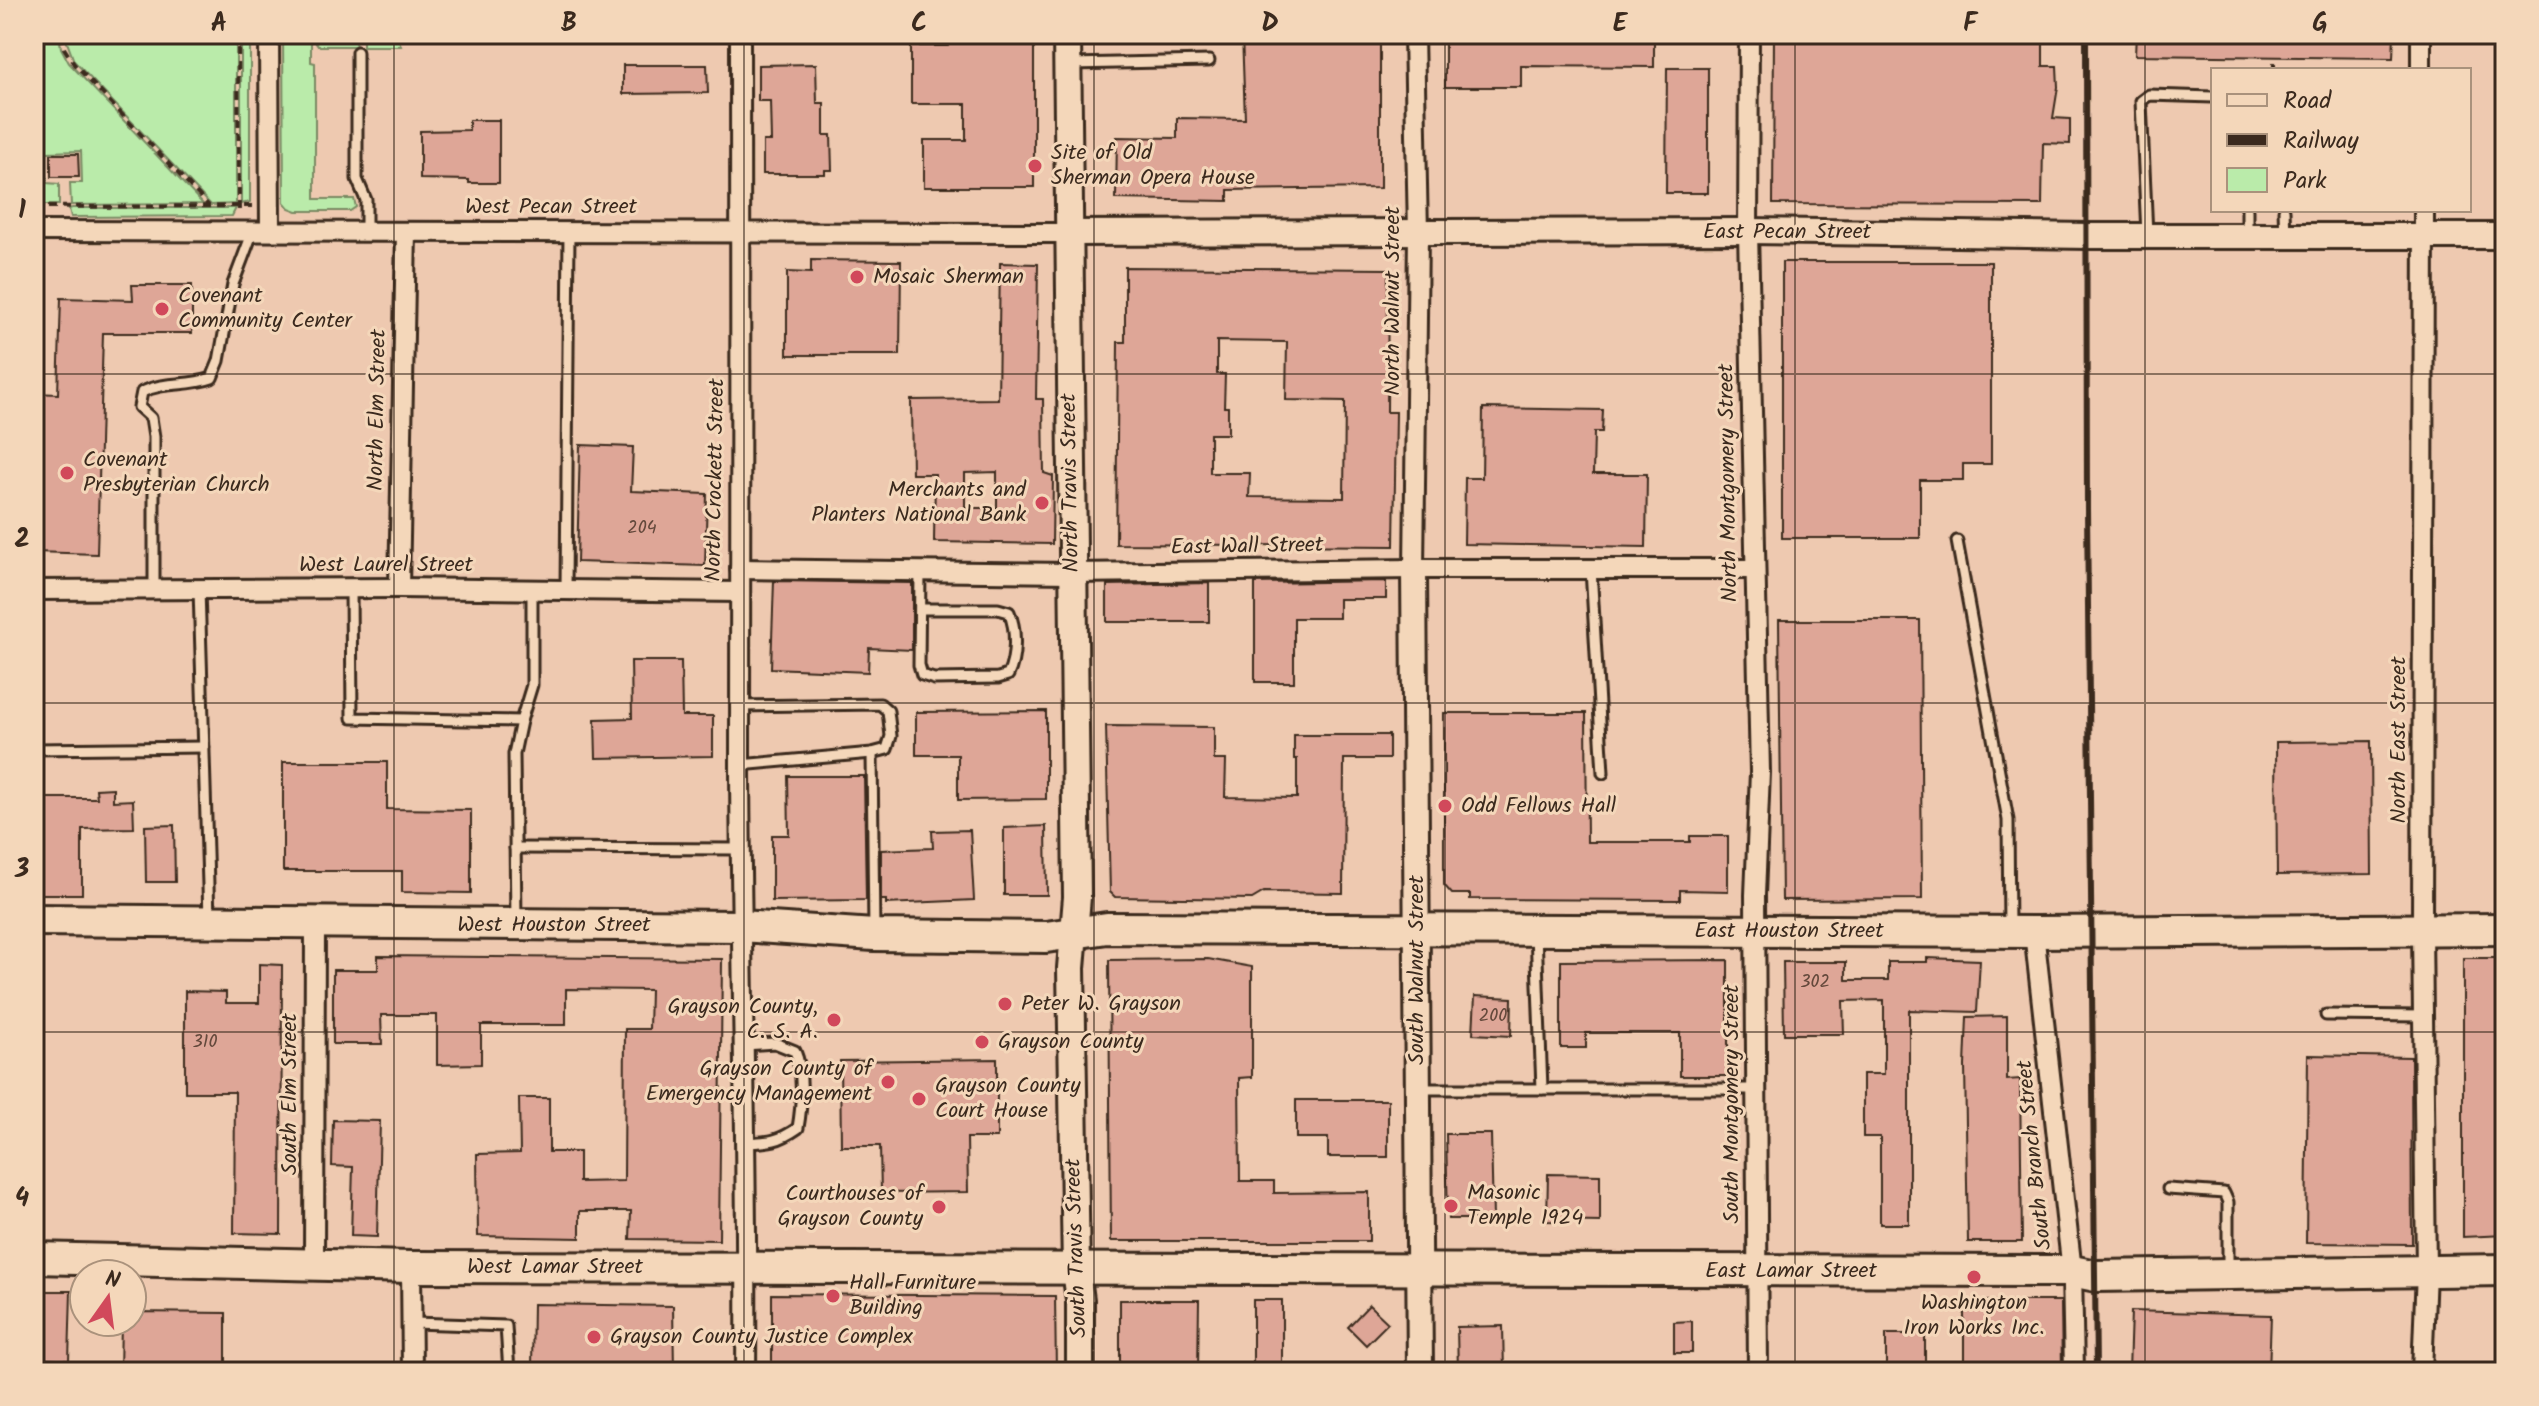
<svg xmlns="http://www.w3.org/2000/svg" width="2539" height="1406" viewBox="0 0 2539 1406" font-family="Kalam,sans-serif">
<rect width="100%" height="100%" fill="#eec9b0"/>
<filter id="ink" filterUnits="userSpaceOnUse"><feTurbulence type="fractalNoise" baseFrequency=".0125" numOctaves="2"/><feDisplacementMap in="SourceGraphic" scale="16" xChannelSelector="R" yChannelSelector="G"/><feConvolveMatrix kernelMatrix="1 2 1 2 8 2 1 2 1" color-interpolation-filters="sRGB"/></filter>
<g filter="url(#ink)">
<g fill="#baebaa" stroke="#7a8a64" stroke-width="2">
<path d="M 34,34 L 59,34 L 61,48 L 69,63 L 203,204 L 71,205 L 70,183 L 82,183 L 81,151 L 47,152 L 47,183 L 59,184 L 59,205 L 34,205 Z"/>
<path d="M 64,34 L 236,34 L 236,204 L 211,205 L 74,61 Z"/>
<path d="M 241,34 L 250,34 L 250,202 L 241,204 Z"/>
<path d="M 283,34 L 311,34 L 311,62 L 315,63 L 315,199 L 354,199 L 356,207 L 350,211 L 297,211 L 289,208 L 284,202 Z"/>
<path d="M 317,34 L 353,34 L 356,46 L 318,46 L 315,42 Z"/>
<path d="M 367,34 L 489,34 L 489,36 L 403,36 L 399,40 L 401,46 L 363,46 L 363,39 L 367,38 Z"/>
<path d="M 72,208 L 236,208 L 232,216 L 71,217 L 69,209 Z"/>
</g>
<g fill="#dea697" stroke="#3b2a1e" stroke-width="2" fill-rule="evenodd">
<path d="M 947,34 L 1009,34 L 1009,45 L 1034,45 L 1034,187 L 924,187 L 924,140 L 966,140 L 966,104 L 911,104 L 911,46 L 948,46 Z"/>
<path d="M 1242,34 L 1380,34 L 1380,188 L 1228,190 L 1228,201 L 1116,199 L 1117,137 L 1177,138 L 1177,118 L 1245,119 Z"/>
<path d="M 1445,34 L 1654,34 L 1654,67 L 1521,66 L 1521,87 L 1445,87 Z"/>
<path d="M 1774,34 L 2043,34 L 2043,66 L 2057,66 L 2058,87 L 2053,118 L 2070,119 L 2070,144 L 2043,143 L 2042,205 L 1773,204 Z"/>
<path d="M 2136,34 L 2394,34 L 2393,58 L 2135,55 Z"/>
<path d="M 816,64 L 817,103 L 824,103 L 824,135 L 831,135 L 832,170 L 825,170 L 825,174 L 763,174 L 763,141 L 771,141 L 770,101 L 758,101 L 758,65 Z"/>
<path d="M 623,65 L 707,65 L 708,93 L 623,94 Z"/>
<path d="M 1667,68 L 1708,68 L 1708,193 L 1666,193 Z"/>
<path d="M 469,120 L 499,120 L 499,183 L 469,183 L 469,180 L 420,179 L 420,131 L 469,130 Z"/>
<path d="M 51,154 L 78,154 L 79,177 L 51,177 Z"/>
<path d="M 811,260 L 901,261 L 900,355 L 787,355 L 787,272 L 811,273 Z"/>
<path d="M 1782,262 L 1991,262 L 1991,464 L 1963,464 L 1963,480 L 1920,480 L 1920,538 L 1782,538 Z"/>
<path d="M 1000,263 L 1038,264 L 1036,399 L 1043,399 L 1044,473 L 1053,476 L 1052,544 L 934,542 L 935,474 L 912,474 L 911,400 L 998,399 ZM 997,472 L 997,508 L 965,508 L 965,473 Z"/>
<path d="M 1125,267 L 1388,269 L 1387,412 L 1396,412 L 1394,546 L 1116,544 L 1118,342 L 1125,342 ZM 1217,341 L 1287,342 L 1286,400 L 1345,401 L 1344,498 L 1249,497 L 1250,473 L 1210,473 L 1210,434 L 1228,434 L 1228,407 L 1224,407 L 1225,374 L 1217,374 Z"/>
<path d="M 132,285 L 192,285 L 192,333 L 103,333 L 97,554 L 34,552 L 34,393 L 58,394 L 61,298 L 133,300 Z"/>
<path d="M 1483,408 L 1603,410 L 1602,432 L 1594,432 L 1593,474 L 1647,474 L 1646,547 L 1464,544 L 1465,478 L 1482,478 Z"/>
<path d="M 580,445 L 633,447 L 631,491 L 707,494 L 705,566 L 577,562 Z"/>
<path d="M 774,581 L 912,583 L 912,650 L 869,648 L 868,672 L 771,668 Z"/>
<path d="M 1386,581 L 1386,599 L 1339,599 L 1339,618 L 1294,618 L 1294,682 L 1255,682 L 1255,583 Z"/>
<path d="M 1209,583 L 1209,622 L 1107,622 L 1107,585 Z"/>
<path d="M 1779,620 L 1920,620 L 1922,899 L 1782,900 Z"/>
<path d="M 631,661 L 681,661 L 682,716 L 713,716 L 713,756 L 596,758 L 595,719 L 632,718 Z"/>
<path d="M 1046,711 L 1046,799 L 958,800 L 958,755 L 916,755 L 916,712 Z"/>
<path d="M 1444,713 L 1586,713 L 1587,842 L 1690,842 L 1690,836 L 1728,836 L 1728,891 L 1680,890 L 1680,900 L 1470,899 L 1470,894 L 1452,894 L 1444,885 Z"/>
<path d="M 1106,726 L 1214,727 L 1214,760 L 1226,760 L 1225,797 L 1297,798 L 1297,759 L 1294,759 L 1294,735 L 1389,735 L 1389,759 L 1344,759 L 1343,893 L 1264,892 L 1252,899 L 1115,897 L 1110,892 Z"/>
<path d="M 2371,741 L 2372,874 L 2277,875 L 2276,742 Z"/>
<path d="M 283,762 L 387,762 L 387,809 L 471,810 L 471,893 L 402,892 L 402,871 L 283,871 Z"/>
<path d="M 788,776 L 864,776 L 866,900 L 772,901 L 772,835 L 789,835 Z"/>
<path d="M 113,788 L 113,801 L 133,800 L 134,828 L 82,829 L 82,894 L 34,894 L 34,798 L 97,798 L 96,789 Z"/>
<path d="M 174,825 L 175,882 L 146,882 L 145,826 Z"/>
<path d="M 1046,826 L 1047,895 L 1004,895 L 1004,828 Z"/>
<path d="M 970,830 L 974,900 L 886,904 L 886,900 L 881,900 L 881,850 L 933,848 L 932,831 Z"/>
<path d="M 378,956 L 722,959 L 719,1240 L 630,1239 L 631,1211 L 580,1211 L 580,1238 L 478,1236 L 477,1154 L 520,1153 L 519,1098 L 549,1098 L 549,1152 L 579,1152 L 579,1182 L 624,1181 L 625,1029 L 649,1029 L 650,990 L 566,989 L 566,1025 L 481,1025 L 481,1064 L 437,1065 L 437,1015 L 381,1015 L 382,1044 L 333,1044 L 333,970 L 378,970 Z"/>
<path d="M 1927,958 L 1980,960 L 1977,1012 L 1909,1010 L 1909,1224 L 1880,1224 L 1880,1137 L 1863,1137 L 1863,1074 L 1884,1074 L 1884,1000 L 1843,1001 L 1844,1034 L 1784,1034 L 1783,962 L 1846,962 L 1846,980 L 1888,980 L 1888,962 L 1927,962 Z"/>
<path d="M 2463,958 L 2505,958 L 2505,1235 L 2463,1237 Z"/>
<path d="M 1208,959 L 1252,967 L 1252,1077 L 1239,1078 L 1240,1181 L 1274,1181 L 1274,1193 L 1369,1192 L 1369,1241 L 1111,1241 L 1109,960 Z"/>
<path d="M 1728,960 L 1728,1076 L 1680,1076 L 1680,1033 L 1586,1033 L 1586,1048 L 1561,1048 L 1561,961 Z"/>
<path d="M 259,964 L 282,965 L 281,1234 L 234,1233 L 235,1092 L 185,1092 L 185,991 L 226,992 L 226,1003 L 259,1003 Z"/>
<path d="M 1475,996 L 1512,998 L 1511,1036 L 1473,1034 Z"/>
<path d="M 2007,1016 L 2007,1080 L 2020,1079 L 2022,1242 L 1968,1242 L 1965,1066 L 1967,1017 Z"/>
<path d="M 2308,1055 L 2411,1057 L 2412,1244 L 2306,1243 Z"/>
<path d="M 997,1059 L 997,1138 L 967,1138 L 968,1192 L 881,1193 L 880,1146 L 841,1146 L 840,1061 Z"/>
<path d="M 1296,1100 L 1388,1100 L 1388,1157 L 1328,1157 L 1328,1138 L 1296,1138 Z"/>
<path d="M 333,1120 L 380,1121 L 377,1237 L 351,1236 L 353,1167 L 332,1166 Z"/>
<path d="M 1446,1134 L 1491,1134 L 1493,1219 L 1448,1219 Z"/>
<path d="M 1548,1174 L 1600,1175 L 1600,1222 L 1547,1221 Z"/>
<path d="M 34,1291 L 71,1291 L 69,1361 L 34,1358 Z"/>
<path d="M 772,1294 L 1055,1296 L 1056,1372 L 772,1372 Z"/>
<path d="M 1120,1300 L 1199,1300 L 1198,1372 L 1120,1372 Z"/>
<rect x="1253" y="1300" width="29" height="72"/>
<path d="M 1964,1301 L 2061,1301 L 2062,1372 L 1964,1372 Z"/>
<path d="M 533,1304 L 673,1306 L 674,1372 L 532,1368 Z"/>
<path d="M 1369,1305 L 1388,1323 L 1366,1345 L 1348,1327 Z"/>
<path d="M 2131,1311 L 2271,1315 L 2269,1372 L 2129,1372 Z"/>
<path d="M 132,1312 L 226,1313 L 226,1372 L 120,1372 L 121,1322 L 132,1322 Z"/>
<path d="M 1692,1321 L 1692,1353 L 1674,1353 L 1674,1322 Z"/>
<path d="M 1503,1326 L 1504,1372 L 1458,1372 L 1457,1327 Z"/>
<rect x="1886" y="1334" width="39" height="38"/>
</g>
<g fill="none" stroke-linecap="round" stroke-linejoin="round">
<defs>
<g id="service">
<path d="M 357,52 L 357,179 L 366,200 L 366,230"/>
<path d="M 1071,64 L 1209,61"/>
<path d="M 2247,210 L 2247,236"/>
<path d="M 2284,210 L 2285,236"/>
<path d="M 2147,235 L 2141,101 L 2149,95 L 2213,97"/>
<path d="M 1957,541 L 2008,820 L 2009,929"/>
<path d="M 1591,569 L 1603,773"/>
<path d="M 199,589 L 209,918"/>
<path d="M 351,589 L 352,718 L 521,721 L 532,685 L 532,590"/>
<path d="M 154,590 L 154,437 L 151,418 L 139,407 L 142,392 C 164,381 187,387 212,378 L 219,361 L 233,284 L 253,231"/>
<path d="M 566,590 L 569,231"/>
<path d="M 920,609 L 998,609 L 1009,612 C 1017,629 1016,659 1008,675 L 998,678 L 934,679 L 922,675 L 919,665 L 920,572"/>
<path d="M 740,706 L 880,704 L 888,711 L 891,736 L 887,749 L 872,753 L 740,765"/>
<path d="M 34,749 L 204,747"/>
<path d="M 872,753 L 874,932"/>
<path d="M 515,848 L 740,849"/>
<path d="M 516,921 L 514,754 L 521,721"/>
<path d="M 1536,933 L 1542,1089"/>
<path d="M 2326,1015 L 2423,1016"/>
<path d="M 743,1045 L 775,1043 L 795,1051 C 804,1072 802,1105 798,1128 C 778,1142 769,1142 745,1143"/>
<path d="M 1418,1089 L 1756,1089"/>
<path d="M 2168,1189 L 2224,1193 L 2228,1202 L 2228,1271"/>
<path d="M 413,1323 L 506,1326 L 509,1372"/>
</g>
<g id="minor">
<path d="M 269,34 L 270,231"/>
<path d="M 740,34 C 742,278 739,523 740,767 C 741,969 748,1170 746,1372"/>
<path d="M 1414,34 L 1418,234 L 1414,569"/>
<path d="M 1749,34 L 1748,231 L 1760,772 L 1755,895 L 1758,1372"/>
<path d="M 2421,34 L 2421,70"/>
<path d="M 34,231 L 1068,233"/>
<path d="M 740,569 L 1072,573 L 1414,569 L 1755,569"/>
<path d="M 399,588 L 406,232"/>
<path d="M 34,590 L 399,588 L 739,592"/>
<path d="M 2034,932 L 2072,1271 L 2074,1372"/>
<path d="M 314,1265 L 315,923"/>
<path d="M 411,1267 L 412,1372"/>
<path d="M 2422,1372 L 2426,1271 L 2422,930 L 2424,210"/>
</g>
<g id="tertiary">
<path d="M 1068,233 L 1748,231 L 2088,236 L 2505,236"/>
<path d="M 1414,569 L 1420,1372"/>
</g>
<path id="secondary" d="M 1067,34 L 1077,897 L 1071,968 L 1076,1270 L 1080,1300 L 1080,1372"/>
<g id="primary">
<path d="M 34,920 L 741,926 L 874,935 L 1046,937 L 1107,928 L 2034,932 L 2505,929"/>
<path d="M 34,1258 L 411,1267 L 2072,1271 L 2096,1276 L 2505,1270"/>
</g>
</defs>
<use href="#service" stroke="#3b2a1e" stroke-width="15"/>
<use href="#minor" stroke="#3b2a1e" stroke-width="24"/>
<use href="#tertiary" stroke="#3b2a1e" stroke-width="30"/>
<use href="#secondary" stroke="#3b2a1e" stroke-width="32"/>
<use href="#primary" stroke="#3b2a1e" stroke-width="36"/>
<g stroke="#3b2a1e" stroke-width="4" stroke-dasharray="8 6" stroke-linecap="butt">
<path d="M 61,34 L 64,48 L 74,64 L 209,206"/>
<path d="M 238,34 L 239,216"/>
<path d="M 2274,70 L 2274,57"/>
<path d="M 34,207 L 252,206"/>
</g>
<use href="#service" stroke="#f4d7ba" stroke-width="9"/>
<use href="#minor" stroke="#f4d7ba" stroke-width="18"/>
<use href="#tertiary" stroke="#f4d7ba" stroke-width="24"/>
<use href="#secondary" stroke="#f4d7ba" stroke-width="26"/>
<use href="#primary" stroke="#f4d7ba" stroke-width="30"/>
<path stroke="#3b2a1e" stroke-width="6" d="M 2086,34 L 2087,510 L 2096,1372"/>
</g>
</g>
<path fill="none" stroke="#3b2a1e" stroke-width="2" stroke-opacity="0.55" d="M 394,34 L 394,1372M 744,34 L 744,1372M 1094,34 L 1094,1372M 1445,34 L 1445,1372M 1795,34 L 1795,1372M 2145,34 L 2145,1372M 34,374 L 2505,374M 34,703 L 2505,703M 34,1032 L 2505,1032"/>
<g fill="#d1495b" stroke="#f4d7ba" stroke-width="3">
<circle cx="1035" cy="166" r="8"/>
<circle cx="857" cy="277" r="8"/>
<circle cx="162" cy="309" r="8"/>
<circle cx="67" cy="473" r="8"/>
<circle cx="1042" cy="503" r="8"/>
<circle cx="1445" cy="806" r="8"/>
<circle cx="1005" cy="1004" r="8"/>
<circle cx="834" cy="1020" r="8"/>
<circle cx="982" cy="1042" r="8"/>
<circle cx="888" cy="1082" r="8"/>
<circle cx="919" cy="1099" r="8"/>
<circle cx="1451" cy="1206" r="8"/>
<circle cx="939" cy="1207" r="8"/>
<circle cx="1974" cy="1277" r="8"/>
<circle cx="833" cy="1296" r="8"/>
<circle cx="594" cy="1337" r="8"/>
</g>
<g text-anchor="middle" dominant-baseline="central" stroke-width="6" stroke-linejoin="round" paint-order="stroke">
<g font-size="18" fill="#64493c">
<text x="642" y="528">204</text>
<text x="1815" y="982">302</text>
<text x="1493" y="1016">200</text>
<text x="205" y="1042">310</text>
</g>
<g font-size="22" fill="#3b2a1e" stroke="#f4d7ba" text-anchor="start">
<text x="1051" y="153">Site of Old<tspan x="1051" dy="25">Sherman Opera House</tspan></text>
<text x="873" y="277">Mosaic Sherman</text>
<text x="178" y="296">Covenant<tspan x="178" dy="25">Community Center</tspan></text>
<text x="83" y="460">Covenant<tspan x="83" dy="25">Presbyterian Church</tspan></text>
<text x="1026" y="490" text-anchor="end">Merchants and<tspan x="1026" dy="25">Planters National Bank</tspan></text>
<text x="1461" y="806">Odd Fellows Hall</text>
<text x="1021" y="1004">Peter W. Grayson</text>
<text x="818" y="1007" text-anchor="end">Grayson County,<tspan x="818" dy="25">C. S. A.</tspan></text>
<text x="998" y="1042">Grayson County</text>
<text x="872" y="1069" text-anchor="end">Grayson County of<tspan x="872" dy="25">Emergency Management</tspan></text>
<text x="935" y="1086">Grayson County<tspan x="935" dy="25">Court House</tspan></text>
<text x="1467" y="1193">Masonic<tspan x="1467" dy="25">Temple 1924</tspan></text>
<text x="923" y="1194" text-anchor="end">Courthouses of<tspan x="923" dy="25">Grayson County</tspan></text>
<text x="849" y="1283">Hall Furniture<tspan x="849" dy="25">Building</tspan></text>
<text x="1974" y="1303" text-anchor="middle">Washington<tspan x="1974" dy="25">Iron Works Inc.</tspan></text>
<text x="610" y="1337">Grayson County Justice Complex</text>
</g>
<g font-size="22" fill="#3b2a1e" stroke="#f4d7ba">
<text x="551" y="207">West Pecan Street</text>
<text x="1787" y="232">East Pecan Street</text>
<text transform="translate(1393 301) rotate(-90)">North Walnut Street</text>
<text transform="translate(378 410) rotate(-89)">North Elm Street</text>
<text transform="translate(716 480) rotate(-89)">North Crockett Street</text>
<text transform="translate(1071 483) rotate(-91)">North Travis Street</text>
<text transform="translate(1729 483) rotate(-91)">North Montgomery Street</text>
<text transform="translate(1247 547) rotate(-1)">East Wall Street</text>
<text x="386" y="565">West Laurel Street</text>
<text transform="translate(2399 740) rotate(-90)">North East Street</text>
<text x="554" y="925">West Houston Street</text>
<text x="1789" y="931">East Houston Street</text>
<text transform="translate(1417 970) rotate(-90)">South Walnut Street</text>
<text transform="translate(290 1094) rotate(-90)">South Elm Street</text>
<text transform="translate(1732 1104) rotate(-90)">South Montgomery Street</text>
<text transform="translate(2035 1155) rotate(-96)">South Branch Street</text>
<text transform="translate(1077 1248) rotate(-92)">South Travis Street</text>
<text x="555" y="1267">West Lamar Street</text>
<text x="1791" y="1271">East Lamar Street</text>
</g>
</g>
<rect width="2539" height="1406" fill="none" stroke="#f4d7ba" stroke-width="88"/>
<rect x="2211" y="68" width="260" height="144" fill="#f4d7ba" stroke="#aa927c" stroke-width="2"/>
<rect x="2227" y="94" width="40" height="12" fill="#f4d7ba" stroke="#aa927c" stroke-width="2"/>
<text x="2283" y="108" font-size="24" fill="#3b2a1e">Road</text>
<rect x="2227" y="134" width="40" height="12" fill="#3b2a1e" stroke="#aa927c" stroke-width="2"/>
<text x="2283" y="148" font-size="24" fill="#3b2a1e">Railway</text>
<rect x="2227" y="168" width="40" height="24" fill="#baebaa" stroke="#aa927c" stroke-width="2"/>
<text x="2283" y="188" font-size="24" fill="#3b2a1e">Park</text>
<g transform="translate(108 1298) rotate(14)"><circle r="38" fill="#f4d7ba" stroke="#aa927c" stroke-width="2"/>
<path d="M0-6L14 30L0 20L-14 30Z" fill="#d1495b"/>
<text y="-12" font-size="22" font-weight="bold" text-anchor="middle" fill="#3b2a1e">N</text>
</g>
<rect x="44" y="44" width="2451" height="1318" fill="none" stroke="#3b2a1e" stroke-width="3"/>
<g font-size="26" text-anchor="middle" font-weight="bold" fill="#3b2a1e">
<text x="219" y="31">A</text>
<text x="569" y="31">B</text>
<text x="919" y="31">C</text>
<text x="1270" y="31">D</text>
<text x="1620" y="31">E</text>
<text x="1970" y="31">F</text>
<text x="2320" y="31">G</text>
<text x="22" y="218">1</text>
<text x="22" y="547">2</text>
<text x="22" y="877">3</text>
<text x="22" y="1206">4</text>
</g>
</svg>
